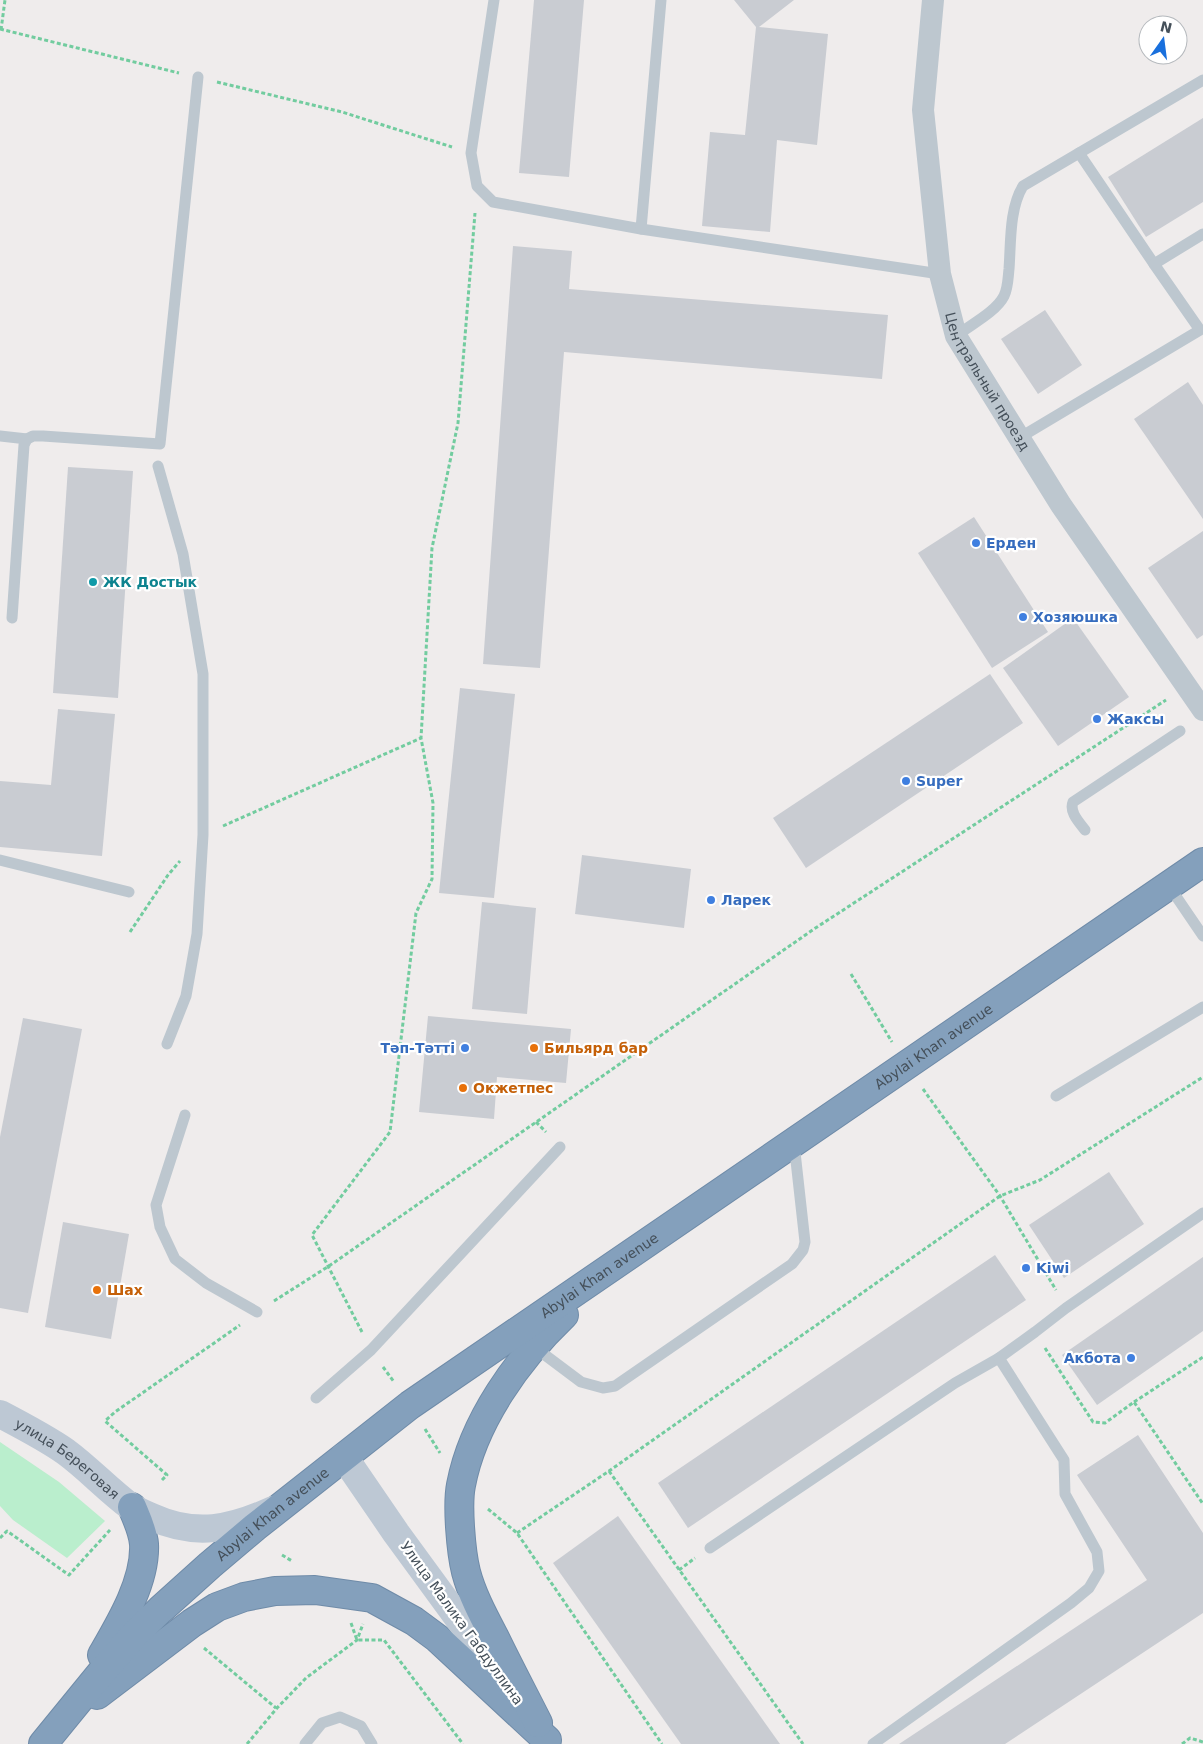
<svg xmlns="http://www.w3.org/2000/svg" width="1203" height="1744" viewBox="0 0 1203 1744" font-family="'DejaVu Sans',sans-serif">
<rect width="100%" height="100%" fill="#efecec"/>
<path fill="#baeecd" d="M 0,1442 L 59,1482 L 105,1521 L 67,1558 L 13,1520 L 0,1506 Z"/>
<g fill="#c9ccd2">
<path d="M 534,0 L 584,0 L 569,177 L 519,173 Z"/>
<path d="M 734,0 L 794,0 L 759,27 L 828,34 L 817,145 L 777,140 L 770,232 L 702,226 L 710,132 L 745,135 L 756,27 Z"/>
<path d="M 1203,118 L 1203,202 L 1146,237 L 1108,177 Z"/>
<path d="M 513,246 L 572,251 L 569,289 L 888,315 L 882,379 L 564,352 L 540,668 L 483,664 Z"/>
<path d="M 1045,310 L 1082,365 L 1038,394 L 1001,339 Z"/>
<path d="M 1188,382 L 1203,405 L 1203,519 L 1134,419 Z"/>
<path d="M 68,467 L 133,471 L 118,698 L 53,693 Z"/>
<path d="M 974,517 L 1048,632 L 992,668 L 918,553 Z"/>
<path d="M 1203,531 L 1203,635 L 1197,639 L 1148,568 Z"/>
<path d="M 1073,618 L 1129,697 L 1058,746 L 1003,668 Z"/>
<path d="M 990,674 L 1023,723 L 806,868 L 773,818 Z"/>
<path d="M 460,688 L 515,694 L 494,898 L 439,893 Z"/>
<path d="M 58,709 L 115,714 L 102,856 L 0,847 L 0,781 L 51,785 Z"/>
<path d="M 582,855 L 691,869 L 684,928 L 575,914 Z"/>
<path d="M 482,902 L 536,908 L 527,1014 L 472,1009 Z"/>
<path d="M 428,1016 L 571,1029 L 566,1083 L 497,1077 L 494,1119 L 419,1112 Z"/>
<path d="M 23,1018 L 82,1029 L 28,1313 L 0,1308 L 0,1137 Z"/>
<path d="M 1109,1172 L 1144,1224 L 1064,1278 L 1029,1225 Z"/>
<path d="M 63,1222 L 129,1234 L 111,1339 L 45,1327 Z"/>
<path d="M 995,1255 L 1026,1300 L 688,1528 L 658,1483 Z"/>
<path d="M 1203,1257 L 1203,1331 L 1097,1405 L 1062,1355 Z"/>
<path d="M 1138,1435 L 1203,1533 L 1203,1613 L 1005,1744 L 899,1744 L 1147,1580 L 1077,1475 Z"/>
<path d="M 618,1516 L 780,1744 L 681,1744 L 553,1563 Z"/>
</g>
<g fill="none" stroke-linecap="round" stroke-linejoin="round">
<defs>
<g id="highway">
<path d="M 102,1655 C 120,1624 146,1581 144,1544 C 143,1531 137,1519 132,1507"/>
<path d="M 97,1695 L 192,1623 L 217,1607 L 244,1597 L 275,1591 L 315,1590 L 372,1598 L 414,1621 L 437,1638 L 547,1740"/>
<path d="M 538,1723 C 524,1695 509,1667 495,1638 C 484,1617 472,1595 466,1572 C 461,1552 457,1505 461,1485 C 473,1421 518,1359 564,1315"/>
<path id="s3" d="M 43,1744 L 101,1673 L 134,1635 L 160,1610 L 210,1565 L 255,1527 L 410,1405 L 1203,862"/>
</g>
</defs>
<use href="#highway" stroke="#6f8ba8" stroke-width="30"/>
<g stroke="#72cc9f" stroke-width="3" stroke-dasharray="4 2.5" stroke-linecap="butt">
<path d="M 0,29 L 179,73"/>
<path d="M 1,30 L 5,0"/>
<path d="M 217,82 L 342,112 L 452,147"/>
<path d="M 223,826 L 421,738"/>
<path d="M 130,932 L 168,875 L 180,861"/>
<path d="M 851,974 L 892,1042"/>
<path d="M 923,1089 L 1000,1196 L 1056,1290"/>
<path d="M 536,1122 L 546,1132"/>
<path d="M 274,1301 L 329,1266 L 814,929 L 1166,700"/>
<path d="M 362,1332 L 312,1235 L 390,1132 L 416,913 L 432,879 L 433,803 L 421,738 L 432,548 L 458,423 L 475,213"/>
<path d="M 1045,1348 L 1093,1422 L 1105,1423 L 1134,1402 L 1203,1504"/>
<path d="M 383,1367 L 394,1382"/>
<path d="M 1134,1402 L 1203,1357"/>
<path d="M 425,1429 L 440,1453"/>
<path d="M 609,1471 L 803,1744"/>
<path d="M 162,1480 L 167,1475 L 105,1421 L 115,1412 L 240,1325"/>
<path d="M 488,1509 L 517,1533 L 662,1744"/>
<path d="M 517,1533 L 609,1471 L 1000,1196 L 1040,1180 L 1203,1077"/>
<path d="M 0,1538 L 7,1531 L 69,1575 L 110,1530"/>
<path d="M 282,1555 L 292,1561"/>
<path d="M 679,1570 L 695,1558"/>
<path d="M 351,1623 L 357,1640 L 384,1640 L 463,1744"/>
<path d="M 204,1648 L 276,1708"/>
<path d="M 247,1744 L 277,1708 L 306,1678 L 357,1640 L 363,1624"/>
<path d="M 1182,1744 L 1190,1738 L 1203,1742"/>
</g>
<g stroke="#bdc7cf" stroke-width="11">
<path d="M 494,0 L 471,153 L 477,186 L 493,202 L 641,229 L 940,274"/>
<path d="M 1079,153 L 1154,264"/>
<path d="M 641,229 L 661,0"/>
<path d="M 956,336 C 970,325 996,312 1004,296 C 1008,288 1008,278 1009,269 C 1011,243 1009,209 1023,186 L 1203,80"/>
<path d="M 0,436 L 27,439"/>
<path d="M 1019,438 L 1200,330 L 1154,264 L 1203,234"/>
<path d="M 158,466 L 183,554 L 203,674 L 203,835 L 197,934 L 186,996 L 167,1044"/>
<path d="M 12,618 L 24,445 L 27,439 L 33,436 L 43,436 L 160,444 L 198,77"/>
<path d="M 1085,830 C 1079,822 1069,812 1073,802 L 1180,731"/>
<path d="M 0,860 L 129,892"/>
<path d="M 1169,886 L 1203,936"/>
<path d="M 1056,1096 L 1203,1007"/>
<path d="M 185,1115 L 156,1205 L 160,1227 L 175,1259 L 206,1283 L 257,1312"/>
<path d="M 533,1346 L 581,1382 L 603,1388 L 615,1386 L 792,1264 L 803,1250 L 805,1242 L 794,1143"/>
<path d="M 316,1398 L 371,1350 L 560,1147"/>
<path d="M 710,1548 L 955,1383 L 999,1358 L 1035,1332 L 1066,1308 L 1203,1213"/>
<path d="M 305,1744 L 322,1723 L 340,1717 L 361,1726 L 372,1744"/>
<path d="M 873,1744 L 1071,1603 L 1089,1588 L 1099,1571 L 1097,1552 L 1065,1494 L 1064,1460 L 999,1358"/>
</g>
<path stroke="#bdc7cf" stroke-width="22" id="s1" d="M 933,0 L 923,110 L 940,274 L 956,336 L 1061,505 L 1203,710"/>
<g stroke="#bdc8d4" stroke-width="28">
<path id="s2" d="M 0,1414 C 23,1426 46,1438 66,1452 C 89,1469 108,1490 131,1507 C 137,1511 145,1514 152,1517 C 196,1537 231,1529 273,1510"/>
<path d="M 344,1457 L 396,1533 L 518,1700"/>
</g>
<use href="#highway" stroke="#84a0bc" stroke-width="28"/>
</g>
<g fill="#3f7fe0" stroke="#fff" stroke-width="2">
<circle cx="976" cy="543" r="5"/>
<circle cx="1023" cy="617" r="5"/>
<circle cx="1097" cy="719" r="5"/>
<circle cx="906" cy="781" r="5"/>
<circle cx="711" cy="900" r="5"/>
<circle cx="465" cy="1048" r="5"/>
<circle cx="1026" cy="1268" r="5"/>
<circle cx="1131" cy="1358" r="5"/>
</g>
<circle fill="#0f9aa8" stroke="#fff" stroke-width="2" cx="93" cy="582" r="5"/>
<g fill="#e8710a" stroke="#fff" stroke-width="2">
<circle cx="534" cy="1048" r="5"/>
<circle cx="463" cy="1088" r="5"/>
<circle cx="97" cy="1290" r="5"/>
</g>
<g text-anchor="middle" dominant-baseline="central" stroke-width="4.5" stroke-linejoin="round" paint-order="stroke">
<g font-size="14" fill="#45505a" stroke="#fff">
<text stroke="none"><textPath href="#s1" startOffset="394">Центральный проезд</textPath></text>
<text stroke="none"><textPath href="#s3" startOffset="1136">Abylai Khan avenue</textPath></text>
<text stroke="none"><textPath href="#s3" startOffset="731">Abylai Khan avenue</textPath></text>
<text stroke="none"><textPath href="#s2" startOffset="81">улица Береговая</textPath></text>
<text stroke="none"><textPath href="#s3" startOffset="326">Abylai Khan avenue</textPath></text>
<text transform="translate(462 1623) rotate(54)">Улица Малика Габдуллина</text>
</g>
<g font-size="14" font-weight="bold" fill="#366cbe" stroke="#fff" text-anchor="start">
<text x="986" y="543">Ерден</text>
<text x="1033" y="617">Хозяюшка</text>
<text x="1107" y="719">Жаксы</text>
<text x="916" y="781">Super</text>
<text x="721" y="900">Ларек</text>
<text x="455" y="1048" text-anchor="end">Тәп-Тәтті</text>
<text x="1036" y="1268">Kiwi</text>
<text x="1121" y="1358" text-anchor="end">Акбота</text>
</g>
<g font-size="14" font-weight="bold" fill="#0d838f" stroke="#fff" text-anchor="start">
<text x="103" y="582">ЖК Достык</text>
</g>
<g font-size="14" font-weight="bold" fill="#c56008" stroke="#fff" text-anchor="start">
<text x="544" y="1048">Бильярд бар</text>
<text x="473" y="1088">Окжетпес</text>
<text x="107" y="1290">Шах</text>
</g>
</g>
<g transform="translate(1163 40) rotate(14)"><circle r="24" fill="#ffffff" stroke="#b5b9bd"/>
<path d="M0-4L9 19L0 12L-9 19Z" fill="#1970dd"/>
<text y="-8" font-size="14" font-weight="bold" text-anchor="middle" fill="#45505a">N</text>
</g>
</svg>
